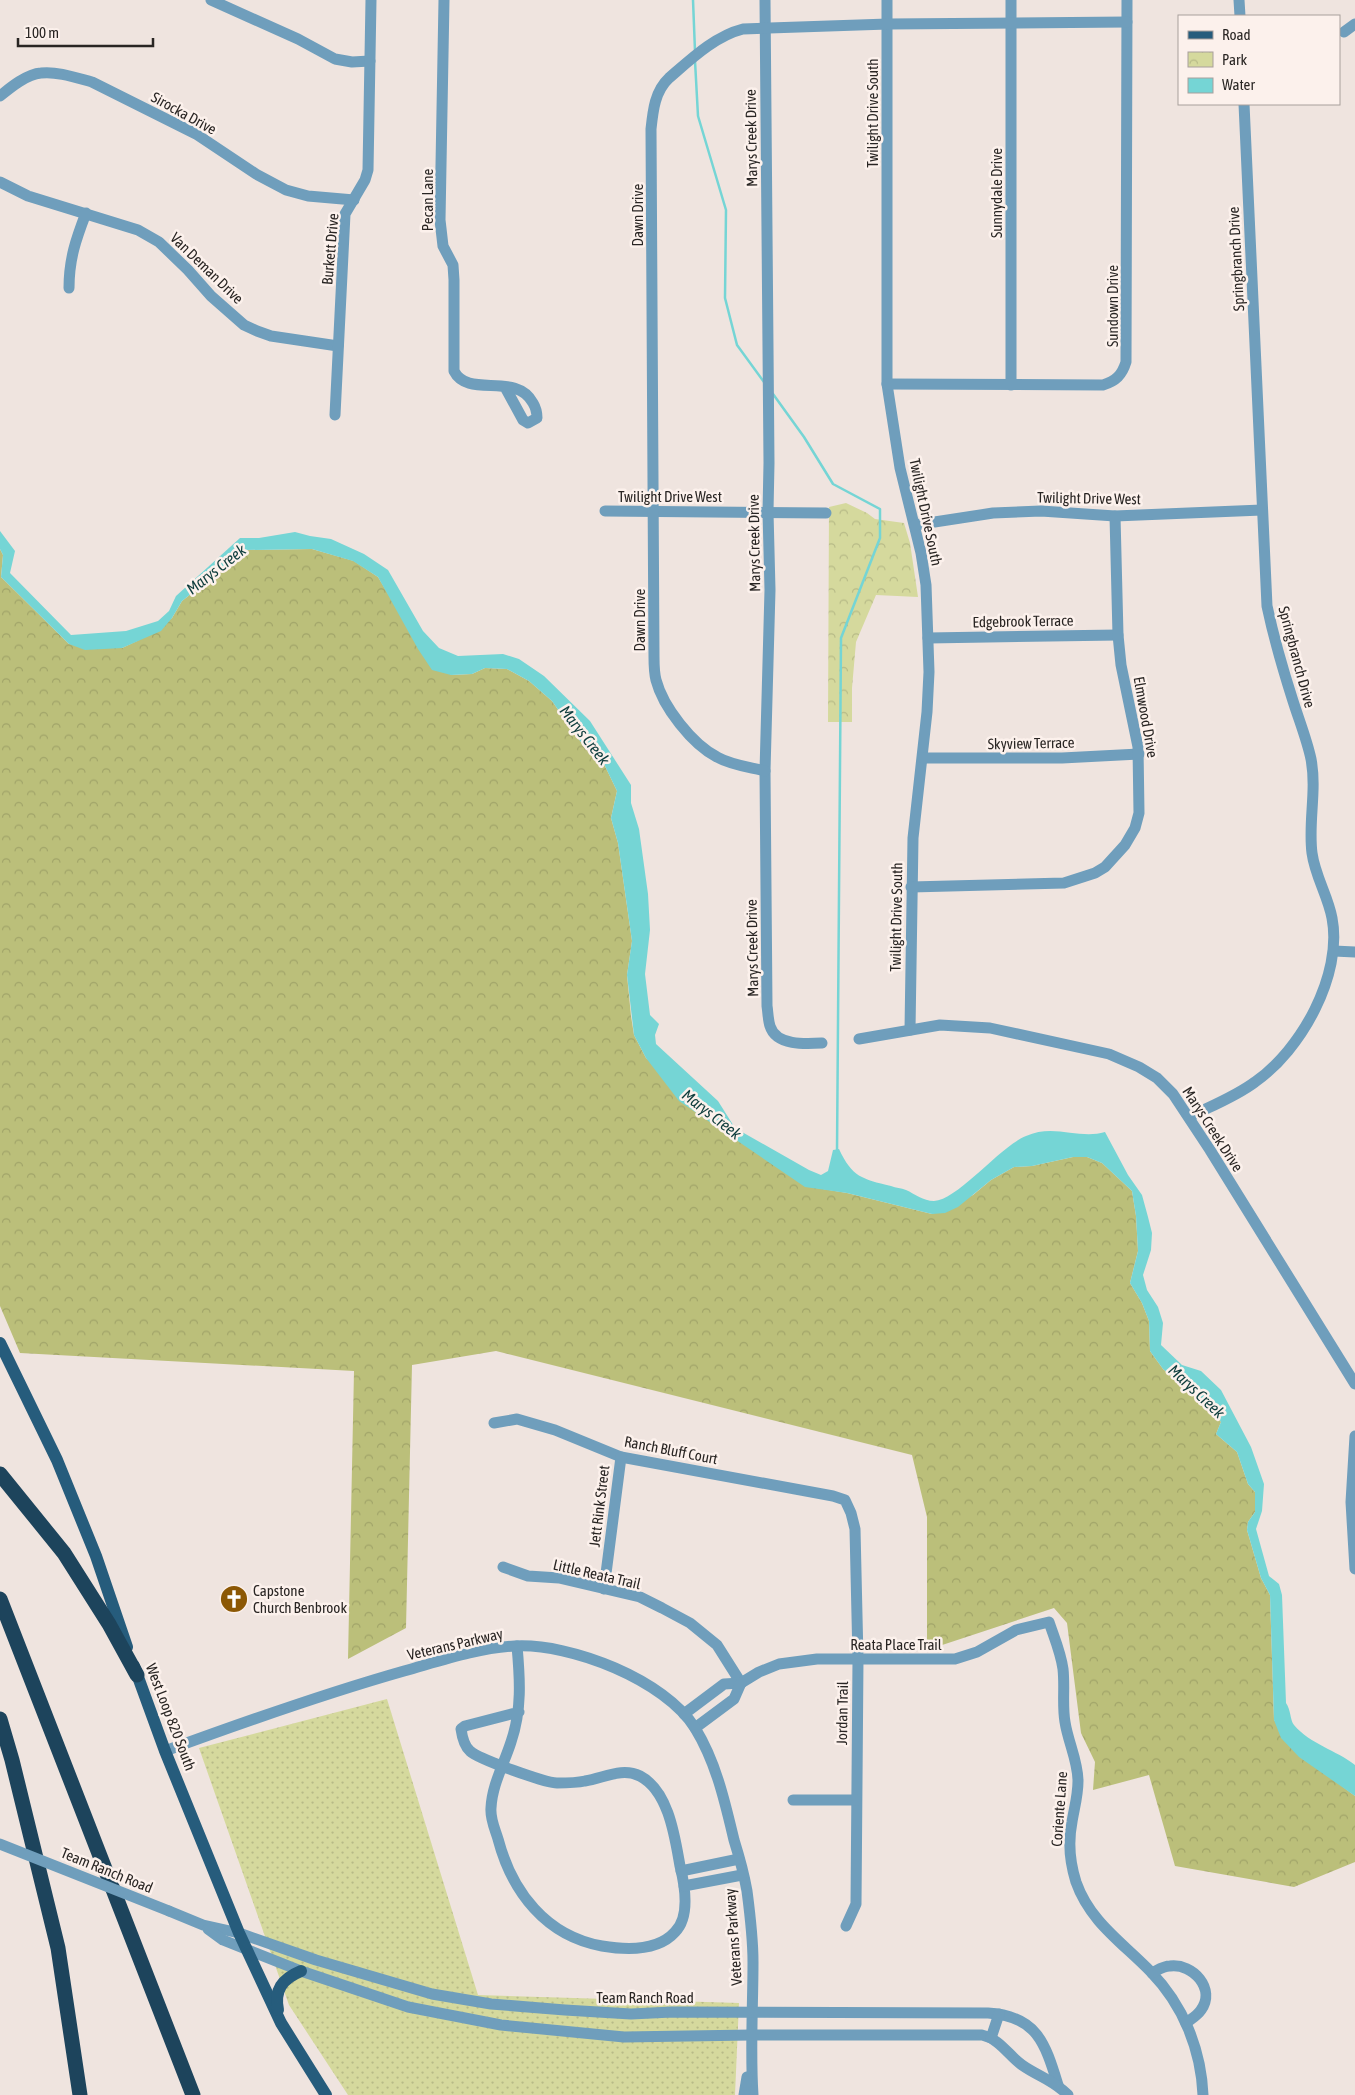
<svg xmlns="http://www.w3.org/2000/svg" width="1355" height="2095" viewBox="0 0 1355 2095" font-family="'Asap Condensed',sans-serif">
<defs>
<pattern id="grass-dots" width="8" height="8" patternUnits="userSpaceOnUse" patternTransform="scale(1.25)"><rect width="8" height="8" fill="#d5d99d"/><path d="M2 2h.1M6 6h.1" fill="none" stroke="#b7ba87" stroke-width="1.8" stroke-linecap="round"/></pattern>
<pattern id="forest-crowns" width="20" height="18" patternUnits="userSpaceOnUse" patternTransform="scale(1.25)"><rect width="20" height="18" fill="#bbbf7a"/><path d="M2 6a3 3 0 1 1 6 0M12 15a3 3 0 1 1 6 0" fill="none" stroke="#a1a469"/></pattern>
<pattern id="park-crowns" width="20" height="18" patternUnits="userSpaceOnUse" patternTransform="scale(1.25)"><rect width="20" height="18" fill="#d5d99d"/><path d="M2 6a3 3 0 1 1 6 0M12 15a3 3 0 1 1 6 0" fill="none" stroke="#b7ba87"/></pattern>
</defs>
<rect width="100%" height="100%" fill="#efe4df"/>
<path fill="url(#grass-dots)" d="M 387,1699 L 478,1995 L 739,2003 L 735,2095 L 348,2095 L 289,2005 L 199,1748 Z"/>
<path fill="url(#forest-crowns)" d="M 0,549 L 3,555 L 1,577 L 69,644 L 122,648 L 137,641 L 172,618 L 182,601 L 246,550 L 312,549 L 354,561 L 378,577 L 393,602 L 451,675 L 472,674 L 485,668 L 507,669 L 529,681 L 552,701 L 585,748 L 604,764 L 617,791 L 611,818 L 618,843 L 632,941 L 627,975 L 631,1016 L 634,1035 L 646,1058 L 805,1186 L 847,1193 L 932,1214 L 973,1195 L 991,1180 L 1014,1167 L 1032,1166 L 1073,1157 L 1087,1157 L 1102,1163 L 1132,1191 L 1136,1216 L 1138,1251 L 1130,1283 L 1142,1303 L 1149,1321 L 1150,1351 L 1163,1369 L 1213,1409 L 1221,1422 L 1216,1434 L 1237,1452 L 1248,1484 L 1255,1492 L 1255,1512 L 1248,1522 L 1247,1530 L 1261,1578 L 1270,1595 L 1274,1720 L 1343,1787 L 1355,1796 L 1355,1862 L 1294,1887 L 1175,1866 L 1149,1775 L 1093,1790 L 1095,1762 L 1081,1733 L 1067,1623 L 1054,1608 L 927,1650 L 927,1517 L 912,1455 L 496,1351 L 412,1365 L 406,1628 L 348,1659 L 354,1371 L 20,1353 L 0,1306 Z"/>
<path fill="url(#park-crowns)" d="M 846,503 L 867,513 L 875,519 L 904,523 L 910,543 L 918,597 L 876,595 L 856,642 L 852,688 L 852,722 L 828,722 L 829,507 Z"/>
<path fill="#75d5d5" d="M 0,531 L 15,551 L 10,573 L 71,635 L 126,631 L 158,621 L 169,611 L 176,596 L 240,538 L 259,538 L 295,532 L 310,536 L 331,539 L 364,554 L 388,570 L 423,631 L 439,648 L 458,656 L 503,654 L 519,659 L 544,676 L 590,721 L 631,785 L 631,803 L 639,829 L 648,894 L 650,930 L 645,974 L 650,1015 L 659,1024 L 655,1035 L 656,1044 L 718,1101 L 735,1128 L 809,1170 L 821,1175 L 828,1171 L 833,1150 L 839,1149 C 852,1177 862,1179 891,1186 C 896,1188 901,1188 906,1190 C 915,1194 923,1201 934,1201 C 959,1199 999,1147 1026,1136 C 1054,1123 1079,1140 1105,1132 L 1128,1175 L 1142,1195 L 1148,1217 L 1152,1233 L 1151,1250 L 1143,1275 L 1147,1290 L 1158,1307 L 1163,1323 L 1161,1345 L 1182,1365 L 1201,1371 L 1221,1390 L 1251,1447 L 1264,1484 L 1262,1511 L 1256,1529 L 1269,1576 L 1279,1584 L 1282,1595 L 1286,1703 C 1291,1710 1290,1720 1294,1725 C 1310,1744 1336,1750 1355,1765 L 1355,1796 L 1299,1757 L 1281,1738 L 1274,1720 L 1270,1595 L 1261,1578 L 1247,1530 L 1248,1522 L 1255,1512 L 1255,1492 L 1248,1484 L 1237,1452 L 1216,1434 L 1221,1422 L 1213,1409 L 1163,1369 L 1150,1351 L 1149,1321 L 1142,1303 L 1130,1283 L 1138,1251 L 1136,1216 L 1132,1191 L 1102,1163 L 1087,1157 L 1073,1157 L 1032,1166 L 1014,1167 L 991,1180 L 958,1207 L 945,1213 L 932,1214 L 847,1193 L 805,1187 L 679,1101 L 646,1058 L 634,1035 L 627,975 L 632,941 L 618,843 L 611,818 L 617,791 L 604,764 L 585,748 L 552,701 L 529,681 L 507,669 L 485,668 L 472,674 L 451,675 L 432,670 L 418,649 L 378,577 L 353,561 L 312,549 L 246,550 L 182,601 L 172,618 L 161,631 L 122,648 L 85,650 L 69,644 L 1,577 L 3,555 L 0,549 Z"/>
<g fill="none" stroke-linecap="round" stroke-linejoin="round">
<g stroke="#75d5d5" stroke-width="2.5">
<path d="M 693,0 L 695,51"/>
<path d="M 695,61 L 698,116 L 726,210 L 725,298 L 737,345 L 764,382"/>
<path d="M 773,394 L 804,437 L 833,484 L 880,509 L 880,538 L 841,638 L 837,1152"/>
</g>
<g stroke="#6f9ebc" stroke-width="11">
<path d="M 211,0 L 298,39 L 335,59 L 352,62 L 370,61"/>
<path d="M 444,0 L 440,220 L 443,246 L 453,265 L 454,280 L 454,371 C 468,399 516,371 533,403 C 536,408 537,412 537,418 L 528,423 L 523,420 L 505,387"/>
<path d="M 765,0 L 769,463 L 768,512 L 770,590 L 765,771 L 767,1006 C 768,1012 768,1020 770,1026 C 776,1046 806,1044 822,1043"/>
<path d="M 887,0 L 887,384 L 900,468 L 921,553 L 926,585 L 929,672 L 927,712 L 913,838 L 910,1030"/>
<path d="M 1011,0 L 1011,385"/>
<path d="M 1239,0 L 1240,16"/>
<path d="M 1344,32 L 1355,24"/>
<path d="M 0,96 C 11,87 27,74 41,73 C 57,71 77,78 92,82 L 196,134 L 256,174 L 286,190 L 308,196 L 354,200"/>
<path d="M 0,182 L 28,196 L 138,230 L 159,242 L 188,270 L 211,296 L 244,325 L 257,331 L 271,336 L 338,346"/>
<path d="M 69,288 C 69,259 76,239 86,213"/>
<path d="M 887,384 L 1103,385 C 1116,381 1122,375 1126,362 L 1127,0"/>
<path d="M 335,415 L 345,214 L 365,180 L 368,170 L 371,0"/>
<path d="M 605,511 L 826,513"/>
<path d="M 915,525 L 993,513 L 1041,511 L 1115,516 L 1262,510"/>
<path d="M 928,638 L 1118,635"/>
<path d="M 923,758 L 1062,758 L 1139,754"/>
<path d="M 765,771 C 749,767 731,765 717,757 C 692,744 663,707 656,680 C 654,672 654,664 654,657 L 651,129 C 653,110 655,91 669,78 C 691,59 715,36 743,29 L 888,24 L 1127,22"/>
<path d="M 911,887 L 1064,883 L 1095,873 L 1105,867 L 1125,845 L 1135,828 L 1139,813 L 1138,747 L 1121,665 L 1118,635 L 1115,516"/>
<path d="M 1334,951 L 1355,952"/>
<path d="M 859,1039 L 940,1025 L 990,1028 L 1109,1054 L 1139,1067 L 1157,1078 L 1173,1094 L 1210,1150 L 1355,1384"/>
<path d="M 1189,1117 C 1211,1106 1235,1097 1255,1082 C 1301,1050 1343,975 1332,918 C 1328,896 1315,876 1312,853 C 1308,822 1317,791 1311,759 C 1307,740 1299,720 1293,701 C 1283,670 1274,639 1267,606 L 1244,104"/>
<path d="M 494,1423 L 517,1419 L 555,1430 L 621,1457 L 833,1496 L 845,1500 L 851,1513 L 855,1529 L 858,1659 L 856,1904 L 846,1926"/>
<path d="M 1355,1436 L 1351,1502 L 1355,1569"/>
<path d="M 503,1567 L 528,1576 L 559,1578 L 640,1597 L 662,1608 L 690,1623 L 717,1645 L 741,1683"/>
<path d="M 604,1589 L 621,1457"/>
<path d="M 517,1646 C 520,1679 522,1710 511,1742 C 504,1764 492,1785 491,1808 C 490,1819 495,1829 498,1839 C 512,1892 546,1936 602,1946 C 626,1950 658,1951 675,1932 C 690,1917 685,1886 680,1866 C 675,1838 669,1791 640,1776 C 622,1767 604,1778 585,1781 C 576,1783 566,1783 557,1783 C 546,1783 478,1759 470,1751 C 464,1746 462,1736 461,1729 L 465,1726 L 519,1712"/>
<path d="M 684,1714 L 724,1684 L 741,1683 L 759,1672 L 779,1664 L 817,1659 L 955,1659 L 977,1652 L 1016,1630 L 1049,1622 C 1054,1637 1061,1653 1063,1669 C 1065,1687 1062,1705 1065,1722 C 1068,1742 1078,1761 1078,1781 C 1078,1796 1074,1809 1072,1822 C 1068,1842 1070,1863 1076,1882 C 1090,1922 1123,1943 1151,1972 C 1183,2005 1201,2049 1203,2095"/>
<path d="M 695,1728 L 734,1699 L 741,1683"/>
<path d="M 165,1751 C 244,1722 323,1694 404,1671 C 440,1661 478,1648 515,1646 C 571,1643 665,1680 695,1728 C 716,1762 725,1802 734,1840 C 739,1856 744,1874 747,1891 C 750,1914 753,1939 753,1962 C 753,2006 750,2051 753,2095"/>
<path d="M 793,1800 L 856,1800"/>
<path d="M 681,1871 L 739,1859"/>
<path d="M 684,1886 L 742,1875"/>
<path d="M 169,1911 L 203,1925 L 239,1933 L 316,1960 L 432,1994 L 491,2004 L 565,2010 L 631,2014 L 672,2012 L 988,2013 C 1037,2016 1045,2043 1058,2085"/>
<path d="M 208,1929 L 223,1940 L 301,1971 L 408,2007 L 501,2025 L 624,2037 L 751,2035 L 982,2035 C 1000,2039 1008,2055 1022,2065 C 1039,2077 1052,2079 1068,2095"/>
<path d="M 1152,1973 C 1158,1970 1163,1966 1170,1966 C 1193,1963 1216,1989 1201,2010 C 1197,2016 1191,2019 1186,2023"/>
<path d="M 991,2038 L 999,2014"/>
<path d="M 744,2095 L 747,2077"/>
</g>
<g stroke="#265c7c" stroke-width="12">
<path d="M 0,1343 L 57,1460 L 96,1556 L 127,1647"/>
<path d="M 134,1666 L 165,1751 L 239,1933 L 281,2023 L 326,2095"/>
<path d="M 278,2010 C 274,1990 282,1979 301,1971"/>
</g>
<g stroke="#1d445c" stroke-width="15">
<path d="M 0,1474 L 64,1553 L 109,1624 L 137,1675"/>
<path d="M 0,1599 L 193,2095"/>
<path d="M 0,1719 L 12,1760 L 58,1948 L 80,2095"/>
</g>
<path stroke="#6f9ebc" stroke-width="11" d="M 0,1844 L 169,1911"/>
</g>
<defs>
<symbol id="church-disc" viewBox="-11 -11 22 22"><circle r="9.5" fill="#8c5805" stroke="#fcf1ec"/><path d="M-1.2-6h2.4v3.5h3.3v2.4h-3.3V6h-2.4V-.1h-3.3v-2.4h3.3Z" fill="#fff"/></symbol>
</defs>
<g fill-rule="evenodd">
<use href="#church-disc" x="218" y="1583" width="32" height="32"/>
</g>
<g text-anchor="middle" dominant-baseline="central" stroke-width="5" stroke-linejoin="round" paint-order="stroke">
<g font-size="15" fill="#292523" stroke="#fcf1ec">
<text transform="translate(184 113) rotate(29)">Sirocka Drive</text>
<text transform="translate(872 113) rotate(-90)">Twilight Drive South</text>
<text transform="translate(751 138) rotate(-91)">Marys Creek Drive</text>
<text transform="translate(996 193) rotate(-90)">Sunnydale Drive</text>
<text transform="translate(427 200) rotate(-90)">Pecan Lane</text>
<text transform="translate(637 215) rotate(-90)">Dawn Drive</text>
<text transform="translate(330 249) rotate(-85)">Burkett Drive</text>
<text transform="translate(1236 259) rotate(-93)">Springbranch Drive</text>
<text transform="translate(207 268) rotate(44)">Van Deman Drive</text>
<text transform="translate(1112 306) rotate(-90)">Sundown Drive</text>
<text x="670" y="496">Twilight Drive West</text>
<text transform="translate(1089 498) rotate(1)">Twilight Drive West</text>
<text transform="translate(926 512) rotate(78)">Twilight Drive South</text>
<text transform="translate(754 543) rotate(-91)">Marys Creek Drive</text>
<text transform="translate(639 620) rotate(-90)">Dawn Drive</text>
<text transform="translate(1023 621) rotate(-1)">Edgebrook Terrace</text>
<text transform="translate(1297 657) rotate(75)">Springbranch Drive</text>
<text transform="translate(1146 717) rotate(80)">Elmwood Drive</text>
<text transform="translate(1031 743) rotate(-1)">Skyview Terrace</text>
<text transform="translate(896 917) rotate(-89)">Twilight Drive South</text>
<text transform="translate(752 948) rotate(-91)">Marys Creek Drive</text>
<text transform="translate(1213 1129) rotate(57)">Marys Creek Drive</text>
<text transform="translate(671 1450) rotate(11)">Ranch Bluff Court</text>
<text transform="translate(599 1506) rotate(-83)">Jett Rink Street</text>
<text transform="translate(597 1574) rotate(13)">Little Reata Trail</text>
<text transform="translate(455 1644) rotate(-13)">Veterans Parkway</text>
<text x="896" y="1644">Reata Place Trail</text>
<text transform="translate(842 1713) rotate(-89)">Jordan Trail</text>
<text transform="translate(171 1717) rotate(69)">West Loop 820 South</text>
<text transform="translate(1059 1809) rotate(-86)">Coriente Lane</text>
<text transform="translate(107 1870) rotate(22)">Team Ranch Road</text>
<text transform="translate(733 1937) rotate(-94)">Veterans Parkway</text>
<text x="645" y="1997">Team Ranch Road</text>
</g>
<g font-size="15" fill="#292523" stroke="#fcf1ec" text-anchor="start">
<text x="253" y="1590">Capstone<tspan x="253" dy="17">Church Benbrook</tspan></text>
</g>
<g font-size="16" font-style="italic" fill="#0c3b3b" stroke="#fcf1ec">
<text transform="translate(216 569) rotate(-38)">Marys Creek</text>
<text transform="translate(585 735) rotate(52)">Marys Creek</text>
<text transform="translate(712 1114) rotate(38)">Marys Creek</text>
<text transform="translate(1197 1391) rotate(43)">Marys Creek</text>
</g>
</g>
<rect x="1178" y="15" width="162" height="90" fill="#fcf1ec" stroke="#a89f9c"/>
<rect x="1188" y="31" width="25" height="8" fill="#265c7c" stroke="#a89f9c"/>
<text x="1222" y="40" font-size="15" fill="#292523">Road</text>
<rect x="1188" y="52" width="25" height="15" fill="url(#park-crowns)" stroke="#a89f9c"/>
<text x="1222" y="65" font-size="15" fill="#292523">Park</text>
<rect x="1188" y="78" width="25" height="15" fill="#75d5d5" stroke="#a89f9c"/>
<text x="1222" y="90" font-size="15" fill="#292523">Water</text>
<path d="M18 38v8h135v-8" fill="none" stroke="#292523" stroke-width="2.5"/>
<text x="25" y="38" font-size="15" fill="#292523" stroke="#fcf1ec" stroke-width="4" paint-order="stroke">100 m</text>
</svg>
